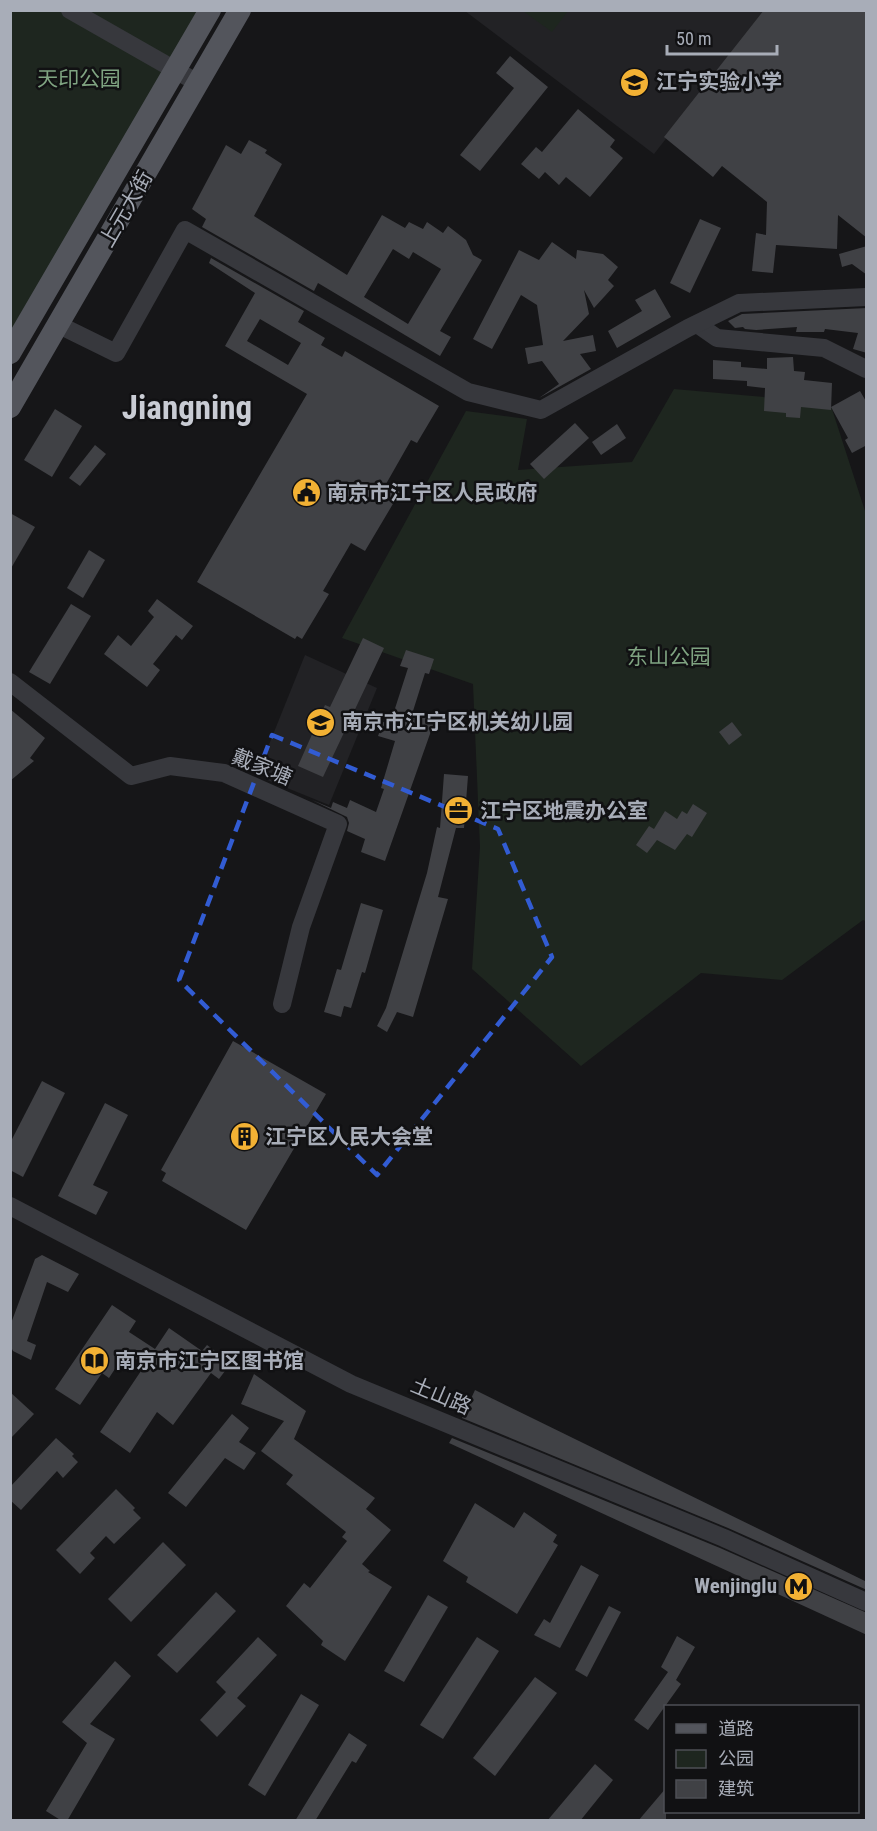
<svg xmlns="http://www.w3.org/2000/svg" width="877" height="1831" viewBox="0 0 877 1831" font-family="'Roboto Condensed','Noto Sans SC',sans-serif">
<rect width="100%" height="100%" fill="#161618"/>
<g fill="#222225">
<path d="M 465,11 L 766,11 L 654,154 Z"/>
<path d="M 305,655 L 377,688 L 329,805 L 265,779 L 264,757 Z"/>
</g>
<g fill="#1e261f">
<path d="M 11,11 L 198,11 L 11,331 Z"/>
<path d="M 523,11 L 568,11 L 552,32 Z"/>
<path d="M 674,389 L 830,403 L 866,514 L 866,921 L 863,920 L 782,980 L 701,973 L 581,1066 L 472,969 L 480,847 L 473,684 L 342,638 L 466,411 L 527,419 L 518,470 L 632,462 Z"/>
</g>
<g fill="#404145" fill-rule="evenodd">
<path d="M 764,10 L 867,10 L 867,238 L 838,215 L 837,249 L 776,245 L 773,273 L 752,271 L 756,233 L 766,235 L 767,202 L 722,166 L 713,177 L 664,137 Z"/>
<path d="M 510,56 L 548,87 L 480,171 L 460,155 L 514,88 L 496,73 Z"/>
<path d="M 578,109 L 615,140 L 610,147 L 623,158 L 590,197 L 566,177 L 559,185 L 545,172 L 539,179 L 521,164 L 536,147 L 542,152 Z"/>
<path d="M 249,140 L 267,150 L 265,153 L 282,164 L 254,216 L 347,275 L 382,215 L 405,228 L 409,222 L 423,229 L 427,222 L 443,233 L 448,226 L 466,240 L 473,255 L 482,260 L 440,331 L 451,337 L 440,356 L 318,283 L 314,291 L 202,227 L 206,219 L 192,209 L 226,145 L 241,154 ZM 393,249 L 409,259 L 413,252 L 441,269 L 408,324 L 364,297 Z"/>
<path d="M 700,219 L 721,228 L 690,293 L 670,283 Z"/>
<path d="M 552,242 L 576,259 L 577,250 L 603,254 L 618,267 L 608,280 L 614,286 L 594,308 L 584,290 L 589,314 L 563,341 L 593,335 L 596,351 L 580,354 L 591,369 L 539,398 L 559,384 L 542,361 L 528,364 L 525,348 L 543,345 L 537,305 L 521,295 L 492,349 L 473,339 L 519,250 L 539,260 Z"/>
<path d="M 867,246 L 867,275 L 852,264 L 842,267 L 839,254 Z"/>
<path d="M 211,258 L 304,311 L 298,322 L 325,338 L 321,345 L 342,357 L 345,351 L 439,406 L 417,443 L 411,440 L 386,484 L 400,492 L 365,551 L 351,543 L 323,591 L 329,594 L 302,639 L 297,636 L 295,639 L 197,582 L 307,394 L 225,346 L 255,293 L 209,263 ZM 260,319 L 301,343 L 288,365 L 247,341 Z"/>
<path d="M 655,289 L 671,317 L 617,348 L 608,331 L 642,311 L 635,300 Z"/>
<path d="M 867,308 L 867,353 L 853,349 L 858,333 L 825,329 L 824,332 L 796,332 L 797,327 L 756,330 L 745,329 L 743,327 L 735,328 L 728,321 L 742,314 Z"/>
<path d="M 793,357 L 794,371 L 805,372 L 804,380 L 832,383 L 831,410 L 801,407 L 800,418 L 786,417 L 786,413 L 764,411 L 765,388 L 747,386 L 747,381 L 713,379 L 713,360 L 741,362 L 741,367 L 767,369 L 767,358 Z"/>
<path d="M 860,391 L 867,403 L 867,445 L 852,453 L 845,440 L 848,438 L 831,407 Z"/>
<path d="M 55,409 L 82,426 L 52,477 L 24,460 Z"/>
<path d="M 575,423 L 589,438 L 544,479 L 530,464 Z"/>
<path d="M 617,424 L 626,438 L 601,455 L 592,442 Z"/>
<path d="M 95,445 L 106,454 L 80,486 L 69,478 Z"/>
<path d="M 10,513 L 35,527 L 10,570 Z"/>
<path d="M 89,550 L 105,560 L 83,598 L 67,588 Z"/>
<path d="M 157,599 L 193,626 L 182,640 L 176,635 L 153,664 L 160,670 L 147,687 L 104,654 L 118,635 L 131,646 L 154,617 L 148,611 Z"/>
<path d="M 71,604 L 91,616 L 50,684 L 29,672 Z"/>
<path d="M 363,638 L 384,648 L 323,777 L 298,766 L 325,705 L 330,707 Z"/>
<path d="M 406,650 L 434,659 L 429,674 L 425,673 L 413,711 L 436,717 L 385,861 L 361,852 L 365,839 L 347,831 L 349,823 L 347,817 L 312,800 L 331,808 L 333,802 L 347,808 L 350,800 L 376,812 L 384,789 L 381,788 L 395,741 L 378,736 L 383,722 L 390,724 L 408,668 L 400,666 Z"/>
<path d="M 10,709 L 45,738 L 30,758 L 34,761 L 10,781 Z"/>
<path d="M 732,722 L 742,735 L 729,745 L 719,732 Z"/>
<path d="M 444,774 L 468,776 L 464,828 L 456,828 L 438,897 L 448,899 L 413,1017 L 397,1012 L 387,1032 L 377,1026 L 386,1008 L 427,873 L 437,827 L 440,828 Z"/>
<path d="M 693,804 L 707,813 L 692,837 L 687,834 L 675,850 L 657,840 L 647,853 L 636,845 L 649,826 L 654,829 L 665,811 L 677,819 L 682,811 L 687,814 Z"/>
<path d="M 361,903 L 383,910 L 365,973 L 362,972 L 351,1008 L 344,1006 L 341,1017 L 324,1012 L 337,969 L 341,970 Z"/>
<path d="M 233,1041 L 326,1094 L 246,1230 L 162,1181 L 166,1173 L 161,1170 Z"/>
<path d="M 42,1081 L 65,1093 L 23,1177 L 10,1170 L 10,1143 Z"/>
<path d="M 105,1103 L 128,1115 L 93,1185 L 108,1192 L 96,1215 L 58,1196 Z"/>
<path d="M 42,1255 L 79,1274 L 68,1292 L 47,1282 L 27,1341 L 36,1345 L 31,1360 L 13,1351 L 10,1345 L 10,1326 L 35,1259 Z"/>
<path d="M 112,1305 L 136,1321 L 129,1332 L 155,1349 L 169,1328 L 202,1351 L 207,1345 L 231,1363 L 219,1379 L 211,1373 L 173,1425 L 157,1412 L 130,1453 L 100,1432 L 145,1365 L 126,1352 L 109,1378 L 102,1373 L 80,1405 L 55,1389 Z"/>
<path d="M 254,1374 L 306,1411 L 294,1439 L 375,1498 L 366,1509 L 391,1530 L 362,1564 L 370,1571 L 368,1572 L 392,1587 L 345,1661 L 321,1645 L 323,1641 L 286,1606 L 304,1583 L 310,1588 L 347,1541 L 342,1537 L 346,1532 L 286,1484 L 293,1475 L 261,1451 L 284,1421 L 241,1404 Z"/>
<path d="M 475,1390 L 867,1582 L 867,1590 L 728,1528 L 462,1418 Z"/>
<path d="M 10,1392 L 34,1414 L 10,1439 Z"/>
<path d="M 232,1414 L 249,1428 L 239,1442 L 256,1453 L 244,1470 L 225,1458 L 186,1507 L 168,1493 Z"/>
<path d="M 56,1438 L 74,1454 L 72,1456 L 78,1462 L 63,1478 L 57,1471 L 21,1510 L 10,1500 L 10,1487 Z"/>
<path d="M 452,1438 L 720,1548 L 867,1613 L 867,1635 L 449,1443 Z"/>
<path d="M 116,1489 L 135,1508 L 133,1510 L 141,1518 L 114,1544 L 106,1536 L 90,1553 L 95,1558 L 80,1574 L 56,1550 Z"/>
<path d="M 475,1503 L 514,1528 L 524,1512 L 557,1535 L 553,1542 L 558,1545 L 517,1614 L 466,1582 L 468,1577 L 443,1561 Z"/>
<path d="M 163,1542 L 186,1565 L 131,1622 L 108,1599 Z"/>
<path d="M 581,1565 L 599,1575 L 560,1648 L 534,1635 L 544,1619 L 550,1623 Z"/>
<path d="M 216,1592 L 236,1611 L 177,1673 L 157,1655 Z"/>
<path d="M 428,1595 L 448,1607 L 404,1682 L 384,1671 Z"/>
<path d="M 609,1606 L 621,1612 L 587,1677 L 575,1670 Z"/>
<path d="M 677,1636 L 695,1647 L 676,1680 L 681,1684 L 648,1730 L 634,1720 L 668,1672 L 661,1667 Z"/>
<path d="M 258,1637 L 277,1655 L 237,1698 L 246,1706 L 217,1737 L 200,1720 L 226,1692 L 216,1682 Z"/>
<path d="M 477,1637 L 499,1651 L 443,1739 L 420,1725 Z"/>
<path d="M 115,1661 L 131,1676 L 90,1724 L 115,1739 L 67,1821 L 62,1821 L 46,1811 L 87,1743 L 62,1722 Z"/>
<path d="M 535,1677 L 557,1693 L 495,1776 L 473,1758 Z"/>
<path d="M 301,1694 L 319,1705 L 265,1796 L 248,1785 Z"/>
<path d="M 349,1733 L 367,1745 L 356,1763 L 352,1761 L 315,1821 L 295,1821 Z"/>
<path d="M 595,1764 L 613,1780 L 580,1821 L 547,1821 Z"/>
<path d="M 666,1788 L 666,1821 L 638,1821 Z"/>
</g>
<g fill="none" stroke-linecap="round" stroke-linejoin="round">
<g stroke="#37383d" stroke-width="18">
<path d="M 70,10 L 198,83"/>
<path d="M 697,324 L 717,338 L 824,348 L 866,369"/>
<path d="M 59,325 L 116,353 L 185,230 L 468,392 L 541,410 L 688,328 L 739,303 L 866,297"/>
<path d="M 10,682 L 131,776 L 170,766 L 224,773 L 338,824 L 301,927 L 282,1004"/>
<path d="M 10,1206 L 351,1384 L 724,1538 L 866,1602"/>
</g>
<g stroke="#53555c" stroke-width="22">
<path d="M 10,353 L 210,10"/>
<path d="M 10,407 L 240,10"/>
</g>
</g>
<path fill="none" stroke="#325cd3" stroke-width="4.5" stroke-dasharray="12 8" stroke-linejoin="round" d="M 272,735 L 498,829 L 552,957 L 377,1175 L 179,980 Z"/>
<defs>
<symbol id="school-disc" viewBox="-11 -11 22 22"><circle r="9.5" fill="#f2b134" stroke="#111113"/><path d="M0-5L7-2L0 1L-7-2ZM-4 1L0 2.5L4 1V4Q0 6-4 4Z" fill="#111"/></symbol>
<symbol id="civic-disc" viewBox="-11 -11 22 22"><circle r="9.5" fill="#f2b134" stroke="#111113"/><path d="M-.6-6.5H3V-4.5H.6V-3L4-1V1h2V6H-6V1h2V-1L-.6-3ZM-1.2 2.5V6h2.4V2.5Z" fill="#111"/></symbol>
<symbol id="office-disc" viewBox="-11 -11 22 22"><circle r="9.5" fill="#f2b134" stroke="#111113"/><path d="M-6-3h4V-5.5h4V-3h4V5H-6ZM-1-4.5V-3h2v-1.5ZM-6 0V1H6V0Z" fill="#111"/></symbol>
<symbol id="building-disc" viewBox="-11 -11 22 22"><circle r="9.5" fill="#f2b134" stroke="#111113"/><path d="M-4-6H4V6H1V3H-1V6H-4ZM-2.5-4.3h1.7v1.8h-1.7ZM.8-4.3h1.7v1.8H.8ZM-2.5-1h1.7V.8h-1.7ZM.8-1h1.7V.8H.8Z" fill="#111"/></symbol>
<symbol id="library-disc" viewBox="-11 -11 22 22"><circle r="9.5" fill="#f2b134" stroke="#111113"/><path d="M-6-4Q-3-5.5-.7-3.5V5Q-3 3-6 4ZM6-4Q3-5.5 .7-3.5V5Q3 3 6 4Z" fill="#111"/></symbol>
<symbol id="metro-disc" viewBox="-11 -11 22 22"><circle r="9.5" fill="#f2b134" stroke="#111113"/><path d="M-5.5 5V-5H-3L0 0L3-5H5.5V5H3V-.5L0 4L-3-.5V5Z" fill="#111"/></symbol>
</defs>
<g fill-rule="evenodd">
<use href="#school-disc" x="618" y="66" width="33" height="33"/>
<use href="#civic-disc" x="290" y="476" width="33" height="33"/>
<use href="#school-disc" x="304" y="706" width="33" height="33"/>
<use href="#office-disc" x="442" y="794" width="33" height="33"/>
<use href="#building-disc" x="228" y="1120" width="33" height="33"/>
<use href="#library-disc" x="78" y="1344" width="33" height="33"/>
<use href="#metro-disc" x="782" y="1570" width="33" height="33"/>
</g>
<g text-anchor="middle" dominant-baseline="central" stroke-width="5" stroke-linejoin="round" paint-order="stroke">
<g font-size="21" fill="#7fa381" stroke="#111113">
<text x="79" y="79">天印公园</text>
<text x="669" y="657">东山公园</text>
</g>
<g font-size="21" font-weight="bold" fill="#a8adb8" stroke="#111113" text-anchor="start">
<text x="656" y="82">江宁实验小学</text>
<text x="327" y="493">南京市江宁区人民政府</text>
<text x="342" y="722">南京市江宁区机关幼儿园</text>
<text x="480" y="811">江宁区地震办公室</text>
<text x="265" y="1137">江宁区人民大会堂</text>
<text x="115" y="1361">南京市江宁区图书馆</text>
<text x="777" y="1586" text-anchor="end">Wenjinglu</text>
</g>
<g font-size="21" fill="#a8adb8" stroke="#111113">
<text transform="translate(126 209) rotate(-60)">上元大街</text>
<text transform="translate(262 767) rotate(22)">戴家塘</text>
<text transform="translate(441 1396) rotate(23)">土山路</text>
</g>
<g font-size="33" font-weight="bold" fill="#c9ccd4" stroke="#111113">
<text x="187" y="407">Jiangning</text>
</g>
</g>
<rect width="877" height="1831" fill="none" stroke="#a8adb8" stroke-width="24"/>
<rect x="664" y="1705" width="195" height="108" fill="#111113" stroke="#4d4f55" stroke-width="1.5"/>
<rect x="676" y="1724" width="30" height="9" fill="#53555c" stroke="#4d4f55" stroke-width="1.5"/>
<text x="718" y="1735" font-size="18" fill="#a8adb8">道路</text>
<rect x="676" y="1750" width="30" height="18" fill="#1e261f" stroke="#4d4f55" stroke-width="1.5"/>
<text x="718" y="1765" font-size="18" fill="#a8adb8">公园</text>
<rect x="676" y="1780" width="30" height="18" fill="#404145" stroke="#4d4f55" stroke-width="1.5"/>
<text x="718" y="1795" font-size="18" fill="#a8adb8">建筑</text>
<path d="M667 45v9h110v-9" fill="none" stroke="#a8adb8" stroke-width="3"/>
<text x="676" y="45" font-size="18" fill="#a8adb8" stroke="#111113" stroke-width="4.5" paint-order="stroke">50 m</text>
</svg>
